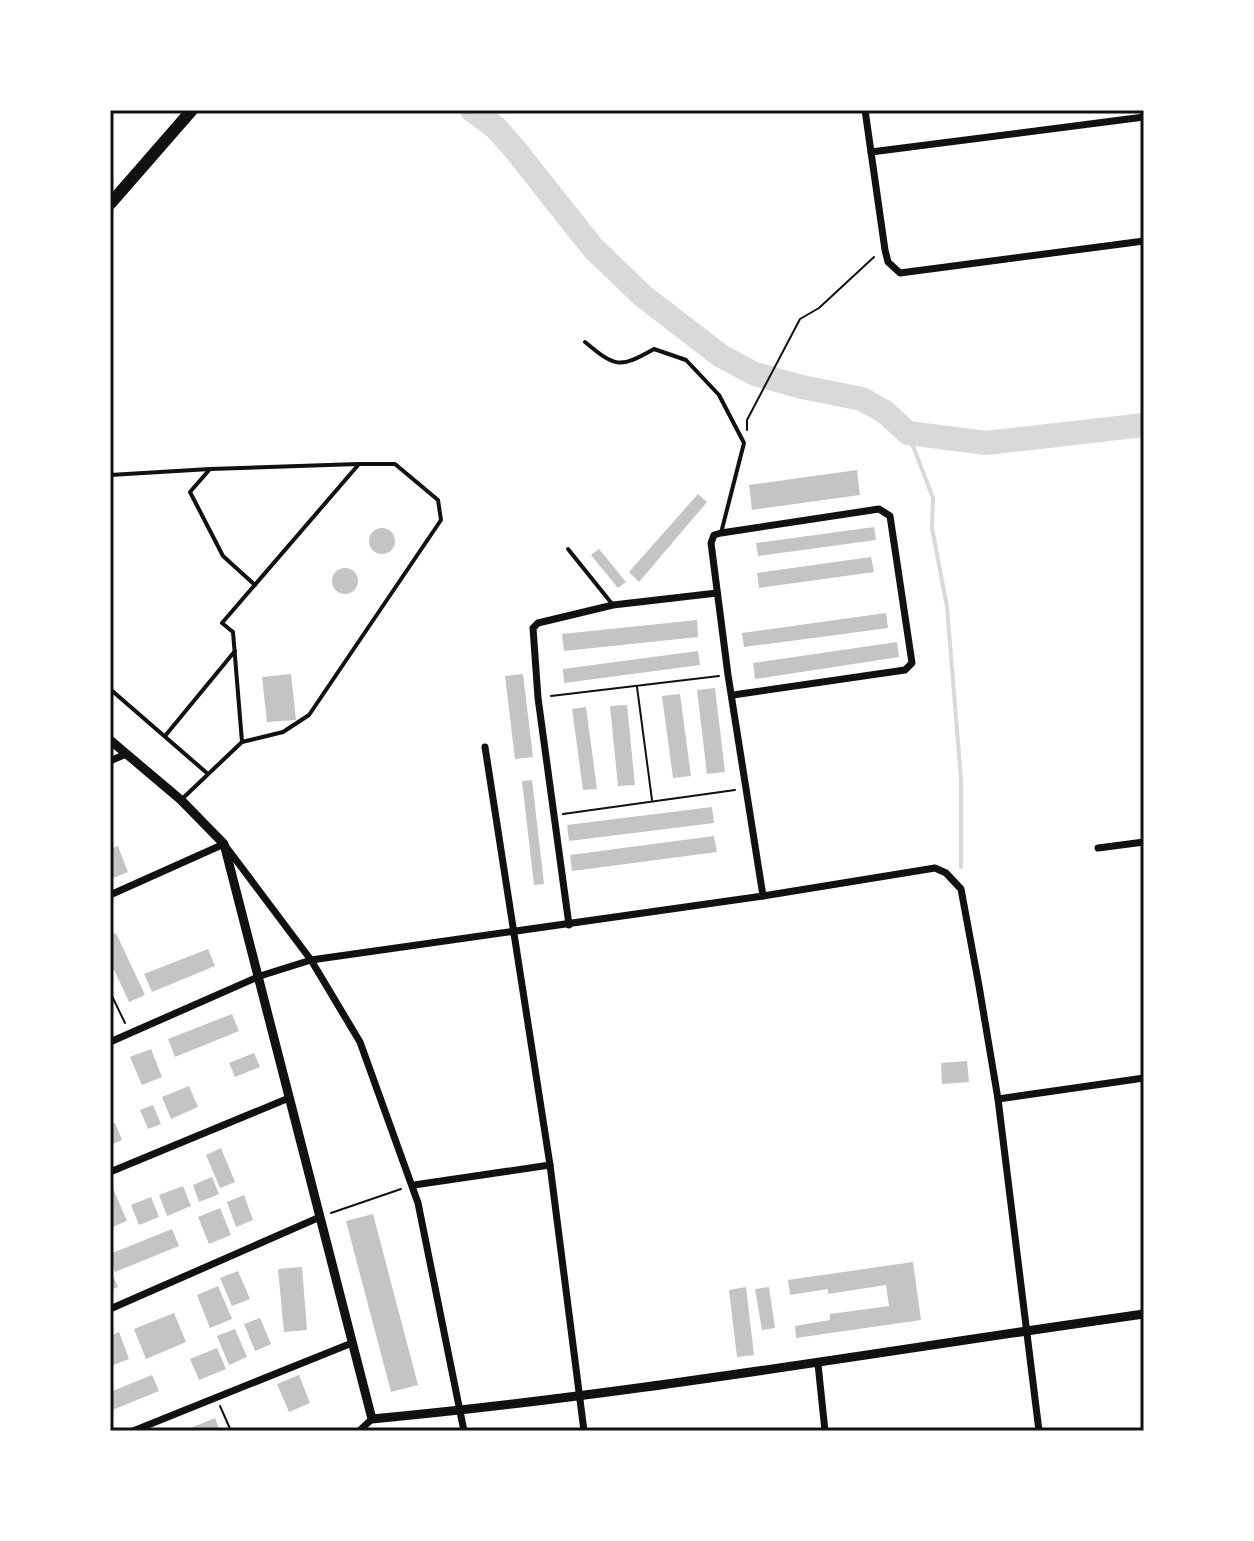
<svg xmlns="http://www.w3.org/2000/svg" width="1254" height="1541" viewBox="0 0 1254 1541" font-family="Arial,sans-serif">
<rect width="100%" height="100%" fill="#fff"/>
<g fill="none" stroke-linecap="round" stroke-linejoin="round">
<path stroke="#d9d9d9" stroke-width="4" d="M 908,433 L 933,498 L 932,528 L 947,607 L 961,779 L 961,867"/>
<path stroke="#d9d9d9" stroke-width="24" d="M 472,110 L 495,127 L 513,147 L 593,248 L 643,296 L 721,356 L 755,374 L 802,387 L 862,399 L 885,412 L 908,433 L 986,443 L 1144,425"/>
</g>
<g fill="#c4c4c4">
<path d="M 857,470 L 860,495 L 752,510 L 749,485 Z"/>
<path d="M 698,494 L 707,502 L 639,582 L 629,572 Z"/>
<path d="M 874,527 L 876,540 L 758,556 L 756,543 Z"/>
<circle cx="382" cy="541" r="13"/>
<path d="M 599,549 L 626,582 L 618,588 L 591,555 Z"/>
<path d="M 871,557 L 874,572 L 759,588 L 757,573 Z"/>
<circle cx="345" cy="581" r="13"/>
<path d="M 886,613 L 888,628 L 744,647 L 742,633 Z"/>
<path d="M 697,620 L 698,637 L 564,651 L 562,634 Z"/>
<path d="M 897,642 L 899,657 L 755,679 L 753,663 Z"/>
<path d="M 698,651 L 700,665 L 564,683 L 563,669 Z"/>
<path d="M 291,674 L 296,720 L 267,722 L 262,677 Z"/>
<path d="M 523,674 L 533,757 L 515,759 L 505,676 Z"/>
<path d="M 715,688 L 725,772 L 707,774 L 697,690 Z"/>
<path d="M 680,694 L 691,776 L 673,778 L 662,696 Z"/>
<path d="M 627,705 L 635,785 L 618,786 L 610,706 Z"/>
<path d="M 586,707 L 597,789 L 583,790 L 572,709 Z"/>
<path d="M 532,780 L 544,884 L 534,885 L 522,781 Z"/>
<path d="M 712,807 L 714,823 L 569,841 L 567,825 Z"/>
<path d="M 714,836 L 717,852 L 572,871 L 570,855 Z"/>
<path d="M 118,846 L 128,872 L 113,878 L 110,870 L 110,849 Z"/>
<path d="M 116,933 L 145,995 L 129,1002 L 110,961 L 110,936 Z"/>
<path d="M 208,949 L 215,966 L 152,992 L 144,974 Z"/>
<path d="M 232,1014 L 239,1031 L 175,1057 L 168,1039 Z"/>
<path d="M 151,1049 L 162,1077 L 142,1085 L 130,1057 Z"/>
<path d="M 254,1053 L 260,1067 L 235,1077 L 229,1063 Z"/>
<path d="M 967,1061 L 969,1082 L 942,1084 L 941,1063 Z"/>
<path d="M 189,1086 L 198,1107 L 171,1119 L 162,1097 Z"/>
<path d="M 153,1105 L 161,1124 L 148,1129 L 140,1110 Z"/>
<path d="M 115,1123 L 122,1140 L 110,1145 L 110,1125 Z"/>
<path d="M 221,1148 L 235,1182 L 220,1188 L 206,1155 Z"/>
<path d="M 212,1177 L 219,1194 L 199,1202 L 193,1185 Z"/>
<path d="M 112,1186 L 127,1221 L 110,1228 L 110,1187 Z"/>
<path d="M 183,1186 L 191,1206 L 167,1216 L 159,1195 Z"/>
<path d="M 244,1195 L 253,1220 L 236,1227 L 227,1202 Z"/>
<path d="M 151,1197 L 159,1217 L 139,1225 L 131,1205 Z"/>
<path d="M 220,1208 L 231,1235 L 209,1244 L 198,1217 Z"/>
<path d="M 373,1214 L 418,1385 L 391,1392 L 346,1221 Z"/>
<path d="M 172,1229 L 179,1246 L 115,1272 L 110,1254 Z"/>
<path d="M 913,1262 L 921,1320 L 796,1338 L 795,1326 L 830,1320 L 830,1314 L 889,1306 L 886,1285 L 828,1294 L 828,1289 L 790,1295 L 788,1280 Z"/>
<path d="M 302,1267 L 307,1330 L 284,1332 L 278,1269 Z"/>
<path d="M 110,1269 L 118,1287 L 110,1290 Z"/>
<path d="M 238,1271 L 250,1299 L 232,1306 L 220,1278 Z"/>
<path d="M 218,1286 L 232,1319 L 210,1328 L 197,1295 Z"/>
<path d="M 746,1287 L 754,1355 L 737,1357 L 729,1290 Z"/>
<path d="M 769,1287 L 775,1328 L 762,1330 L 755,1289 Z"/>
<path d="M 174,1313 L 186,1342 L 146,1359 L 134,1329 Z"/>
<path d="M 260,1318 L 271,1344 L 255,1351 L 244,1324 Z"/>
<path d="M 235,1329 L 247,1357 L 229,1365 L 217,1336 Z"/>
<path d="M 119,1332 L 129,1359 L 113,1365 L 110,1357 L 110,1336 Z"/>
<path d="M 217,1348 L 226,1369 L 199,1380 L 190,1359 Z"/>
<path d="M 152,1375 L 159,1391 L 110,1411 L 110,1392 Z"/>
<path d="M 299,1375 L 310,1403 L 289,1412 L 277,1384 Z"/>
<path d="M 215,1418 L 220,1431 L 183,1431 Z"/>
</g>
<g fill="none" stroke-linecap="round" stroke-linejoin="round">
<g stroke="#111" stroke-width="2">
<path d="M 747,430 L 747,420 L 800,319 L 819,308 L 874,257"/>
<path d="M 637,687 L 652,800"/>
<path d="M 551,696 L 719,676"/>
<path d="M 563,814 L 735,790"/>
<path d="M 110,992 L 125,1023"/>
<path d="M 331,1213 L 401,1189"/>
<path d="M 220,1406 L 231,1431"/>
</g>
<g stroke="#111" stroke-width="4">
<path d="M 585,342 C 615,367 619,369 654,349 L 686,360 L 719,395 L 744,443 L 721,533"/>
<path d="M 110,475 L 210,469"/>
<path d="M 568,549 L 613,605"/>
<path d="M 255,585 L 223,556 L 190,492 L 210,469 L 358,464"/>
<path d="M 110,689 L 208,774"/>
<path d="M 165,736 L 235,651"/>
<path d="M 182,799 L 242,742 L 233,632 L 222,623 L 359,464 L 395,464 L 438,500 L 441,520 L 309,715 L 283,732 L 242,742"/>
</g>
<g stroke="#111" stroke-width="7">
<path d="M 865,110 L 885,250 L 888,262 L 900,273 L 1144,241"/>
<path d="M 871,152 L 1144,117"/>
<path d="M 733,695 L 905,670 L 912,663 L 890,516 L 879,509 L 721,533 L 714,535 L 711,543 L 728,675 L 763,896"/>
<path d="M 485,747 L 550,1165 L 584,1431"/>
<path d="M 110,761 L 126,754"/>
<path d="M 1098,848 L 1144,842"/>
<path d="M 110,895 L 224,844 L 311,960 L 360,1042 L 418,1203 L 464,1431"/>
<path d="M 569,925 L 538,698 L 533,628 L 538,623 L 613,605 L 717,593"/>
<path d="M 110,1042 L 260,976 L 311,960 L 763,896 L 935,868 L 946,873 L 961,889 L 979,986 L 998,1099 L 1039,1431"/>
<path d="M 998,1099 L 1144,1078"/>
<path d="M 110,1172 L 289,1098"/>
<path d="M 414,1185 L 550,1165"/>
<path d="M 110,1309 L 320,1217"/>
<path d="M 818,1364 L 825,1431"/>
<path d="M 133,1431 L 352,1343"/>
<path d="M 359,1431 L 372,1419"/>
</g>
<path stroke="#111" stroke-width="9" d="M 110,740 L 181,800 L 224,844 L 372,1419 C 631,1395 887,1350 1144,1314"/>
<path stroke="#111" stroke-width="12" d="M 110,204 L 192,110"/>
</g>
<rect width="1254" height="1541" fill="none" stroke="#ffffff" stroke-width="224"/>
<rect x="112" y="112" width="1030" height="1317" fill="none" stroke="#111" stroke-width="3"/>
</svg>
